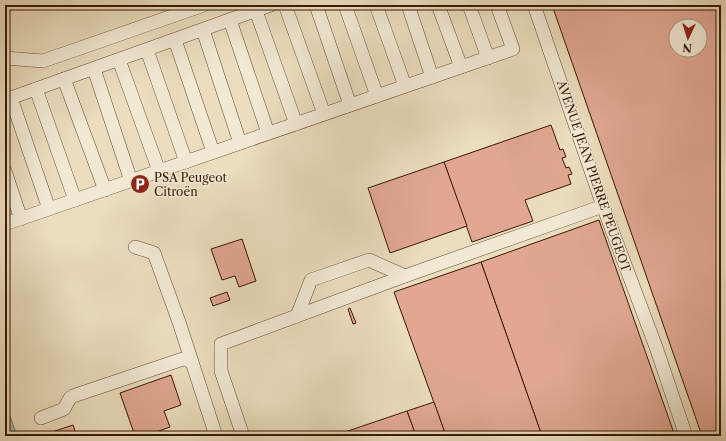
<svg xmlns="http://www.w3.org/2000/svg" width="726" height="441" viewBox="0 0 726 441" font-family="'Libre Caslon Text',serif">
<rect width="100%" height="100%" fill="#ebddbe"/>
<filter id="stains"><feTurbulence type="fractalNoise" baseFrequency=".005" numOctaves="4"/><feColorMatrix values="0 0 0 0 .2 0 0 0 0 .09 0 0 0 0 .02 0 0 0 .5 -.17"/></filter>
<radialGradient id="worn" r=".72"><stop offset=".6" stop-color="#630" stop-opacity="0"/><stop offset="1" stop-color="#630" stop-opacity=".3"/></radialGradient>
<path fill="#9bbaba" stroke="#737a70" d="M 10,416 L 17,436 L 5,436 L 5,418 Z"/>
<g fill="#e1a792" stroke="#381a02" fill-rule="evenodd">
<path d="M 552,5 L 721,5 L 721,436 L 702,436 ZM 676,26 L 700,26 L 700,50 L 676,50 Z"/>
<path d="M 551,125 L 560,150 L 563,149 L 566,157 L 562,158 L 566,168 L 569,167 L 572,174 L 568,175 L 571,184 L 525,200 L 533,221 L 472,242 L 444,162 Z"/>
<path d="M 444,162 L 467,226 L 390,253 L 368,188 Z"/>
<path d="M 599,220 L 675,436 L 542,436 L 481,262 Z"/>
<path d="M 242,239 L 256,281 L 239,287 L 235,276 L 222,280 L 211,249 Z"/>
<path d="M 481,262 L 542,436 L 446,436 L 394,292 Z"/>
<path d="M 227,292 L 230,300 L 213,306 L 210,298 Z"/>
<path d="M 350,308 L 356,323 L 353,324 L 348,309 Z"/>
<path d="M 171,375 L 181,405 L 164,411 L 170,427 L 145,436 L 135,436 L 120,393 Z"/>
<path d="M 434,402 L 446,436 L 416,436 L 407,411 Z"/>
<path d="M 407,411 L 416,436 L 333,436 Z"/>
<path d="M 73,425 L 77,436 L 40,436 Z"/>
</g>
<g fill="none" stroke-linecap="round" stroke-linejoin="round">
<defs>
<g id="minor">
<path d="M 285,5 L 324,114"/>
<path d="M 316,5 L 350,105"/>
<path d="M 345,5 L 377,96"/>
<path d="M 376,5 L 405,86"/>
<path d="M 408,5 L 432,77"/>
<path d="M 438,5 L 461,67"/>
<path d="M 469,5 L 488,58"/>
<path d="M 534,5 L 603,206 L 656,347 L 686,436"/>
<path d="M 5,6 L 7,5"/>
<path d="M 256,11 L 296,124"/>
<path d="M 230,20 L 268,133"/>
<path d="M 203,30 L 240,143"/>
<path d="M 175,40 L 213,152"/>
<path d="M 147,50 L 186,162"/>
<path d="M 5,58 L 43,61 L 204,5"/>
<path d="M 119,60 L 159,171"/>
<path d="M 94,69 L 131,181"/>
<path d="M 64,79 L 105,190"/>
<path d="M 36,89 L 75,200"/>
<path d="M 11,98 L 49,209"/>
<path d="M 5,100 L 271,5"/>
<path d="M 5,171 L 21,219"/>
<path d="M 5,224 L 513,49 L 497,5"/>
<path d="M 135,247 L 154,253 L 179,322 L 216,436"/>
<path d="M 297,316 L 311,280 L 369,260 L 405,276"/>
<path d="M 41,418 L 64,409 L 70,398 L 73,396 L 183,359 L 188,360 L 191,362"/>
<path d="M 243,436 L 221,371 L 221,344 L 405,276 L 603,206"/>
</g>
</defs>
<use href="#minor" stroke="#654b31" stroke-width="14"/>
<use href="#minor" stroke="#f2e9d5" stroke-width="13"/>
</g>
<defs>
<symbol id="parking-disc" viewBox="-11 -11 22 22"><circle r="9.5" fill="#8f2418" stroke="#f2e9d5"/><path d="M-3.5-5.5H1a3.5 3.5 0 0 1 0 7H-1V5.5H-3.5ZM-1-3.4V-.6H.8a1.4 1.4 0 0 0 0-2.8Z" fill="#fff"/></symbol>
</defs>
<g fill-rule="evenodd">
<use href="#parking-disc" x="129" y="173" width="22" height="22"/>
</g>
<g text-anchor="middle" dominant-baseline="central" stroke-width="3" stroke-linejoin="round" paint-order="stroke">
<g font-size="12" fill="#381a02" stroke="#f2e9d5">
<text transform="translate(594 176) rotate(71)">AVENUE JEAN PIERRE PEUGEOT</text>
</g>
<g font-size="12" fill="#381a02" stroke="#f2e9d5" text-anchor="start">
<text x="154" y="177">PSA Peugeot<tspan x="154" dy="14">Citroën</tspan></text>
</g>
</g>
<rect width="726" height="441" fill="none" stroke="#ebddbe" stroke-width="20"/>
<rect x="6" y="6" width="714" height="429" fill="none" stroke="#381a02" stroke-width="2"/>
<rect x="10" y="10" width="706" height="421" fill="none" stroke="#381a02"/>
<g transform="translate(688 38) rotate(184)"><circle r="19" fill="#f2e9d5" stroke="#a89681"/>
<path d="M0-3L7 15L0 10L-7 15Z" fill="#8f2418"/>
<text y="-6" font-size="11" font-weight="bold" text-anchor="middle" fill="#381a02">N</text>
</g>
<rect width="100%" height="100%" filter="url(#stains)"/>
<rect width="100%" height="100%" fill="url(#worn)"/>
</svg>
